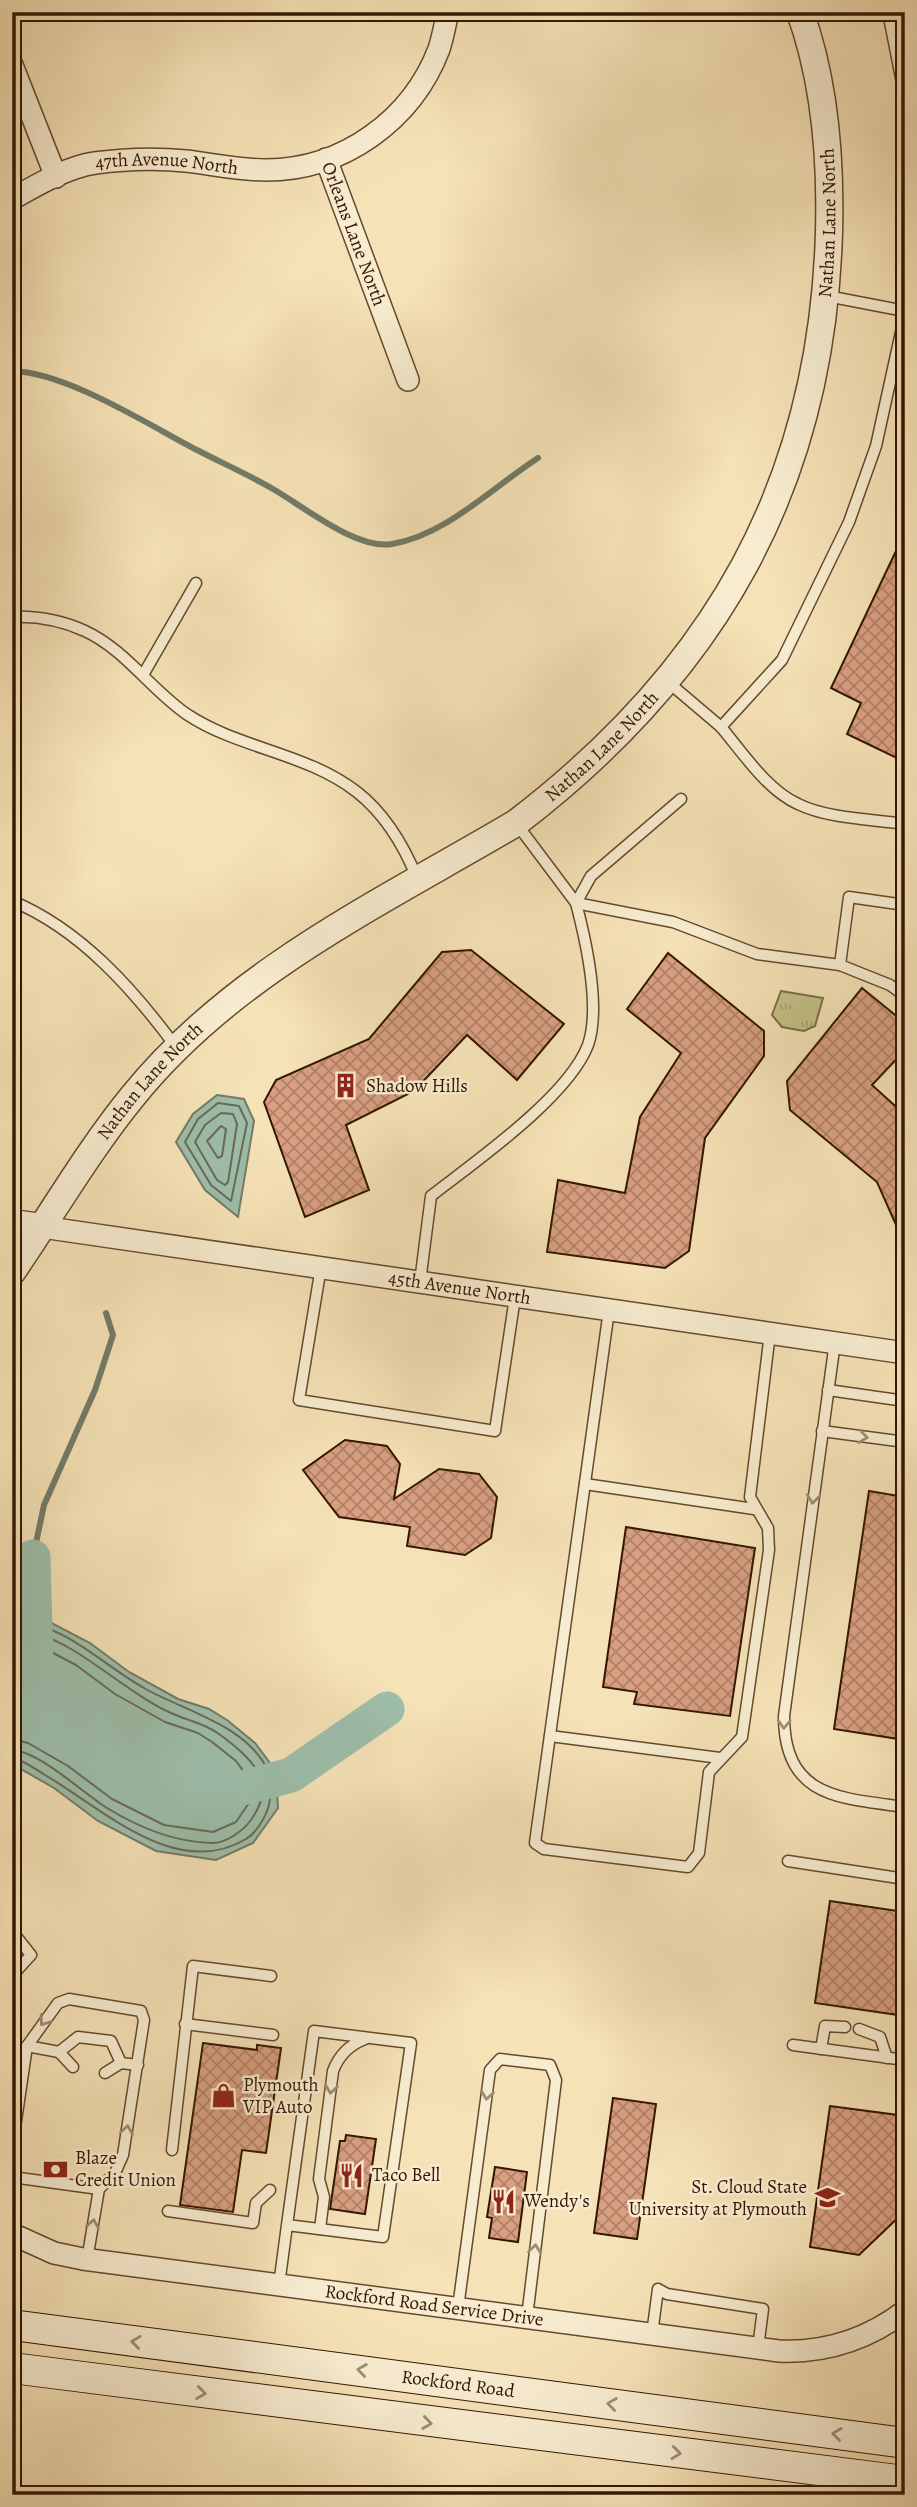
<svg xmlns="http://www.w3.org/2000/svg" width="917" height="2507" viewBox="0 0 917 2507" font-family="Alegreya,serif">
<defs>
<pattern id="grass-tufts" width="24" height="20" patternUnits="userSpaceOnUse" patternTransform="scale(1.75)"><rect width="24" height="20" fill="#c4c188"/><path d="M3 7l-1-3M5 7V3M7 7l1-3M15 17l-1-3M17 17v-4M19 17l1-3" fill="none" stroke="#a9a574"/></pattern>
<pattern id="building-cross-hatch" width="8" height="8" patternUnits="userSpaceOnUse" patternTransform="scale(1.75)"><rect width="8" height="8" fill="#d89f80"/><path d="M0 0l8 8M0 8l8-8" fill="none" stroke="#b08167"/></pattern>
</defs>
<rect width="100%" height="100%" fill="#f5e2b6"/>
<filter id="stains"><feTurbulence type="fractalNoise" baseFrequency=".00286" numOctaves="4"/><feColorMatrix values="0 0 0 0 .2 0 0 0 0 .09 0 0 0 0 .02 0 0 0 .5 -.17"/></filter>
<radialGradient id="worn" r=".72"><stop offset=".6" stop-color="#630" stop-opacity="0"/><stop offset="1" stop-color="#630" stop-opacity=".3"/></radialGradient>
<path fill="url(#grass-tufts)" stroke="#7c6c45" stroke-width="2" d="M 781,991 L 823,998 L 815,1026 L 804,1031 L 782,1027 L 772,1015 Z"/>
<g fill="#9dbeab" stroke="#737b67" stroke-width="2">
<path d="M 217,1095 L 244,1099 L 254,1121 L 238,1217 L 205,1190 L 176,1142 L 193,1114 Z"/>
<path d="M 12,1618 L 44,1619 L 90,1643 L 129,1672 L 178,1699 L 209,1709 L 227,1720 L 255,1743 L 276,1771 L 278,1808 L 253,1843 L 216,1860 L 156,1851 L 98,1821 L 54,1788 L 12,1764 Z"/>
</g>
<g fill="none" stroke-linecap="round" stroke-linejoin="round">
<g stroke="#686a56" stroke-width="2">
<path d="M 218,1103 L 239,1106 L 247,1123 L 231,1201 L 211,1185 L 185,1142 L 198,1119 Z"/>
<path d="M 221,1113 L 233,1114 L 237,1124 L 228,1182 L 225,1185 L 217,1180 L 195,1142 L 205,1125 Z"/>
<path d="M 221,1126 L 226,1129 L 222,1156 L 218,1158 L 207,1141 Z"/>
<path d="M 12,1625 C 22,1625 35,1624 44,1627 C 81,1640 110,1669 144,1688 C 184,1711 250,1726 269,1773 C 271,1779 270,1788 270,1794 C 271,1809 259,1831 246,1839 C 176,1881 102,1808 45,1775 C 35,1769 24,1760 12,1758"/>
<path d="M 12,1633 C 21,1634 31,1633 39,1635 C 76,1643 131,1696 171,1713 C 188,1721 204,1723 219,1734 C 234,1745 252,1759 260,1776 C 267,1792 260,1807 251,1820 C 243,1831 225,1844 211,1843 C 173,1842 138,1827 107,1808 C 83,1793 39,1751 12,1750"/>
<path d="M 12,1644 L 38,1645 L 76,1665 L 115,1694 L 165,1722 L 198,1733 L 212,1742 L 236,1761 L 250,1780 L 251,1800 L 236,1822 L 213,1832 L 164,1825 L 112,1799 L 68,1766 L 28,1743 L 12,1739"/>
</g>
<g stroke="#737b67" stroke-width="6">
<path d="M 12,371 C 66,372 149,425 197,450 C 222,463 249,475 273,489 C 303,506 356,550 392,544 C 446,535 493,487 538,458"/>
<path d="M 33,1557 L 44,1505 L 95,1390 L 113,1335 L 106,1313"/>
</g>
<g stroke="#9dbeab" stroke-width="35">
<path d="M 33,1557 L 36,1666"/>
<path d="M 231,1791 L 291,1775 L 387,1709"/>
</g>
</g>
<g fill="url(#building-cross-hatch)" stroke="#341602" stroke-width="2">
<path d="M 905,532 L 905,762 L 847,734 L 861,703 L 831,688 Z"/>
<path d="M 471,950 L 564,1024 L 517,1080 L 467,1035 L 414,1091 L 346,1125 L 369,1190 L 305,1217 L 264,1102 L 276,1080 L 369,1039 L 442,952 Z"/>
<path d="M 668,953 L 764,1031 L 764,1056 L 705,1138 L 689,1251 L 665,1268 L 547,1252 L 558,1180 L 625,1193 L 640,1117 L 681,1053 L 627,1009 Z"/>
<path d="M 862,988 L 905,1023 L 905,1050 L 872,1085 L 905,1115 L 905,1245 L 877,1182 L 790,1110 L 787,1081 Z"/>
<path d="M 345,1440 L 387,1446 L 400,1464 L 394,1499 L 439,1469 L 479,1474 L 497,1497 L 491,1538 L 465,1555 L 407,1546 L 410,1527 L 339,1517 L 303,1470 Z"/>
<path d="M 869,1491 L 905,1497 L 905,1740 L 834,1729 Z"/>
<path d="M 626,1527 L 755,1548 L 730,1716 L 634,1704 L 637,1692 L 603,1687 Z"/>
<path d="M 830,1901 L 905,1912 L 905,2016 L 815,2003 Z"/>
<path d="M 203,2043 L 257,2050 L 257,2045 L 281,2048 L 266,2153 L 242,2150 L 233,2212 L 180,2205 Z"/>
<path d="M 613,2098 L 656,2104 L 637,2239 L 594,2233 Z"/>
<path d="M 830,2106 L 905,2116 L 905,2211 L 859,2255 L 810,2247 Z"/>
<path d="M 346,2135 L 376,2139 L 365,2214 L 330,2209 L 340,2141 L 345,2141 Z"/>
<path d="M 495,2167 L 527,2172 L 518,2242 L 489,2238 L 492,2218 L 487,2217 Z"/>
</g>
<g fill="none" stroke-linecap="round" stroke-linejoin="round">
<defs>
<g id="service">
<path d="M 888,12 L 905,98"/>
<path d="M 827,296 L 905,311"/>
<path d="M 905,314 L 876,446 L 849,522 L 782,660 L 721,727 C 743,753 767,790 798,804 C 829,819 871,819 905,824"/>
<path d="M 12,617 C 36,616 63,621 85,631 C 126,650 151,690 188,715 C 240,749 307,753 357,792 C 385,814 404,846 417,878"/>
<path d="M 143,675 L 196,583"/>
<path d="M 668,682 L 721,727"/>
<path d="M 516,823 L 576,903 L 673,922 L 757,954 L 840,965 L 890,985 L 905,996"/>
<path d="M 12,901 C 80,929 133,989 176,1047"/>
<path d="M 840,965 L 849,897 L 905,905"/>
<path d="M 321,1267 L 299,1400 L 495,1431 L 515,1297"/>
<path d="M 420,1282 L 431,1196 C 476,1161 568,1097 588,1045 C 601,1007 586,941 576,903 L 591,876 L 681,799"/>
<path d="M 609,1310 L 535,1843 L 544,1849 L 688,1867 L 699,1853 L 709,1772 L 742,1737 L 769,1550 L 768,1528 L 750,1497 L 770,1333"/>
<path d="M 835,1342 L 784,1716 C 784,1798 840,1798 905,1807"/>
<path d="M 828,1390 L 905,1401"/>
<path d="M 822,1431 L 905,1442"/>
<path d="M 585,1484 L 754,1509"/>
<path d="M 550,1736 L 720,1758"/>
<path d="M 788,1861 L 905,1879"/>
<path d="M 12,1931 L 31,1955 L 12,1976"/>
<path d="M 185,2024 L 273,2035"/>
<path d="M 859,2029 L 880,2037 L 887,2058"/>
<path d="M 793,2045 L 905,2060"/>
<path d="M 27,2046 L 59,2052 L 78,2037 L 111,2041 L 121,2063 L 138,2065"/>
<path d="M 821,2049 L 825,2026 L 845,2027"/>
<path d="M 59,2052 L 73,2067"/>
<path d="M 105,2073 L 121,2063"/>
<path d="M 12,2148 L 27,2046 L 58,2003 L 69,1999 L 141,2011 L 144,2020 L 123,2155 L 115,2173 L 99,2189 L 87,2260"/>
<path d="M 172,2150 L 193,1966 L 271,1976"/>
<path d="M 12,2177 L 99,2189"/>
<path d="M 168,2211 L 253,2223 L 256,2203 L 270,2190"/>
<path d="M 320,2229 L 324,2197 L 319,2179 L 333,2071 C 339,2055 349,2045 365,2039"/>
<path d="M 279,2285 L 287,2225 L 383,2237 L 411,2043 L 314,2031 L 287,2225"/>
<path d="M 458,2308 L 490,2070 L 500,2059 L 550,2065 L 556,2080 L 527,2317"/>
<path d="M 652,2334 L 658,2289 L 667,2294 L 763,2309 L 758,2348"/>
</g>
<g id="minor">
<path d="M 12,65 L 56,177"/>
<path id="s1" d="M 326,159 L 408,380"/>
<path id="s2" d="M 12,199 C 37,185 67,167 95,163 C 125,159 156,158 186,161 C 212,164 240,170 266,170 C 343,170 412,120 439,49 C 443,37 445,24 448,12"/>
<path id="s3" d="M 42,1227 L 905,1353"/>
<path id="s4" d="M 12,2234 L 54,2253 L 83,2259 L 779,2351 C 825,2353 868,2339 905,2311"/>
</g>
<g id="tertiary">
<path d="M 12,1223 L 42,1227"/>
<path id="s5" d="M 12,1272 C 52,1214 88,1151 133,1096 C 233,972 381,903 516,823 C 715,671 822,485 829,232 C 831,159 825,81 800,12"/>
</g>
<g id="secondary">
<path id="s6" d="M 12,2325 L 905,2443"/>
<path d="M 12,2368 L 905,2481"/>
</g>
</defs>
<use href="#service" stroke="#64492f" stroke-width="13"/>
<use href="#minor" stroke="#64492f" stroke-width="24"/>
<use href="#tertiary" stroke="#64492f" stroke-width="29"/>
<use href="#secondary" stroke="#341602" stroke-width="32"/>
<use href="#service" stroke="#f8ecd0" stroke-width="10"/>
<use href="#minor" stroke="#f8ecd0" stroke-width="21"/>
<use href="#tertiary" stroke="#f8ecd0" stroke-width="26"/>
<use href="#secondary" stroke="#f8ecd0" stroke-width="30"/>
</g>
<defs><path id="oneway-chevron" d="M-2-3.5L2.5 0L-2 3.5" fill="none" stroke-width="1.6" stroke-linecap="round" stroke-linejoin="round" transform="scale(1.75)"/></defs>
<g stroke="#a08c73">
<use href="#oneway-chevron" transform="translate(863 1437) rotate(8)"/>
<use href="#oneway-chevron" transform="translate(813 1499) rotate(97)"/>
<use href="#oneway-chevron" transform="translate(784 1724) rotate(92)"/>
<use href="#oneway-chevron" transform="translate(44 2021) rotate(126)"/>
<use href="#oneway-chevron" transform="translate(331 2089) rotate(98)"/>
<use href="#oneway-chevron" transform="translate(487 2095) rotate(98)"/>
<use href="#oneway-chevron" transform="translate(127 2130) rotate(-81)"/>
<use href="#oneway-chevron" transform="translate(93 2224) rotate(-81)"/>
<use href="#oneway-chevron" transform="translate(535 2249) rotate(-83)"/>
<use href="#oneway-chevron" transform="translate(136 2342) rotate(-173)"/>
<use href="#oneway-chevron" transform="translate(362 2370) rotate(-172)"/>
<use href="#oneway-chevron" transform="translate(201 2393) rotate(8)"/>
<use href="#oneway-chevron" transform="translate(612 2404) rotate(-172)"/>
<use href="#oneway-chevron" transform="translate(427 2423) rotate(8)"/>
<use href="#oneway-chevron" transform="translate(837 2434) rotate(-172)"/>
<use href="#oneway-chevron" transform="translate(676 2453) rotate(7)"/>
</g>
<defs>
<symbol id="building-bare" viewBox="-9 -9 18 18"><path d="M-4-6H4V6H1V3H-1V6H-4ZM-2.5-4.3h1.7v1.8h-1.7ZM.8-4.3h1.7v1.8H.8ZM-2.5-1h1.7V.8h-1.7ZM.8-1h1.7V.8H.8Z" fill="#8f2418" stroke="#f8ecd0" stroke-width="2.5" paint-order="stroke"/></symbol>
<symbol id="shop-bare" viewBox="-9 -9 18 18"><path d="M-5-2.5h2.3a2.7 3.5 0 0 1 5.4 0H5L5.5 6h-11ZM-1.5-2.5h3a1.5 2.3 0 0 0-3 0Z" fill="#8f2418" stroke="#f8ecd0" stroke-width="2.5" paint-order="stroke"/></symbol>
<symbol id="bank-bare" viewBox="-9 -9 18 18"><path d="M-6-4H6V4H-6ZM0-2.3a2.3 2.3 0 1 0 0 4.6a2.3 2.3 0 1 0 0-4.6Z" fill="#8f2418" stroke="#f8ecd0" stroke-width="2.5" paint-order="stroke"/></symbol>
<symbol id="restaurant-bare" viewBox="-9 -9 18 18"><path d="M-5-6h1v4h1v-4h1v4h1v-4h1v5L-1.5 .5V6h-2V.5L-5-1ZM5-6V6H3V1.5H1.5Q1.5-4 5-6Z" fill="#8f2418" stroke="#f8ecd0" stroke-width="2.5" paint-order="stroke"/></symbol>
<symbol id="university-bare" viewBox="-9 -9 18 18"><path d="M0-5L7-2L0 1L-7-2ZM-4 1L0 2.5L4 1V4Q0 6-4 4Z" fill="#8f2418" stroke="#f8ecd0" stroke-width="2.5" paint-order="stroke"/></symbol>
</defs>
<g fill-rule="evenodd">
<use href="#building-bare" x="328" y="1068" width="35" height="35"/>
<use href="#shop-bare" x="206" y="2078" width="35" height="35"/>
<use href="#bank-bare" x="38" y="2152" width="35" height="35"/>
<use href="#restaurant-bare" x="334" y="2158" width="35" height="35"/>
<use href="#university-bare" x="810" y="2180" width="35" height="35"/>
<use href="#restaurant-bare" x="486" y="2184" width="35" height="35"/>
</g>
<g text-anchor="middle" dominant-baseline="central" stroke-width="5" stroke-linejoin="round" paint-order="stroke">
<g font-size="19" fill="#341602" stroke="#f8ecd0">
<text stroke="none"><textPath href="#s2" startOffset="163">47th Avenue North</textPath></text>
<text stroke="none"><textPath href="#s5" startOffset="1390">Nathan Lane North</textPath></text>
<text stroke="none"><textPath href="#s1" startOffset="80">Orleans Lane North</textPath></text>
<text stroke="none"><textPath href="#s5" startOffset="802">Nathan Lane North</textPath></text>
<text stroke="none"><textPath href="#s5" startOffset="236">Nathan Lane North</textPath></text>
<text stroke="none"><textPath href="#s3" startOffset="422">45th Avenue North</textPath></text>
<text stroke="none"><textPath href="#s4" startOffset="430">Rockford Road Service Drive</textPath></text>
<text stroke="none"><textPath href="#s6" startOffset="450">Rockford Road</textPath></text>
</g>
<g font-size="19" fill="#341602" stroke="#f8ecd0" text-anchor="start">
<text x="366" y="1086">Shadow Hills</text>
<text x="243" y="2085">Plymouth<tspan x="243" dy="22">VIP Auto</tspan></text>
<text x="75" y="2158">Blaze<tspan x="75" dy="22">Credit Union</tspan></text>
<text x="372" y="2175">Taco Bell</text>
<text x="807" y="2187" text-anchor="end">St. Cloud State<tspan x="807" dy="22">University at Plymouth</tspan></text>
<text x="524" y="2201">Wendy's</text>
</g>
</g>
<rect width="917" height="2507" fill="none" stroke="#f5e2b6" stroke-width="42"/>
<rect x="14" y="14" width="889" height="2479" fill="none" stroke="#341602" stroke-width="3.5"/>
<rect x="21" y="21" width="875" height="2465" fill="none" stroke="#341602" stroke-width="2"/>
<rect width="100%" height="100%" filter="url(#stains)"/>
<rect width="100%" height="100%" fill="url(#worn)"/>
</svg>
